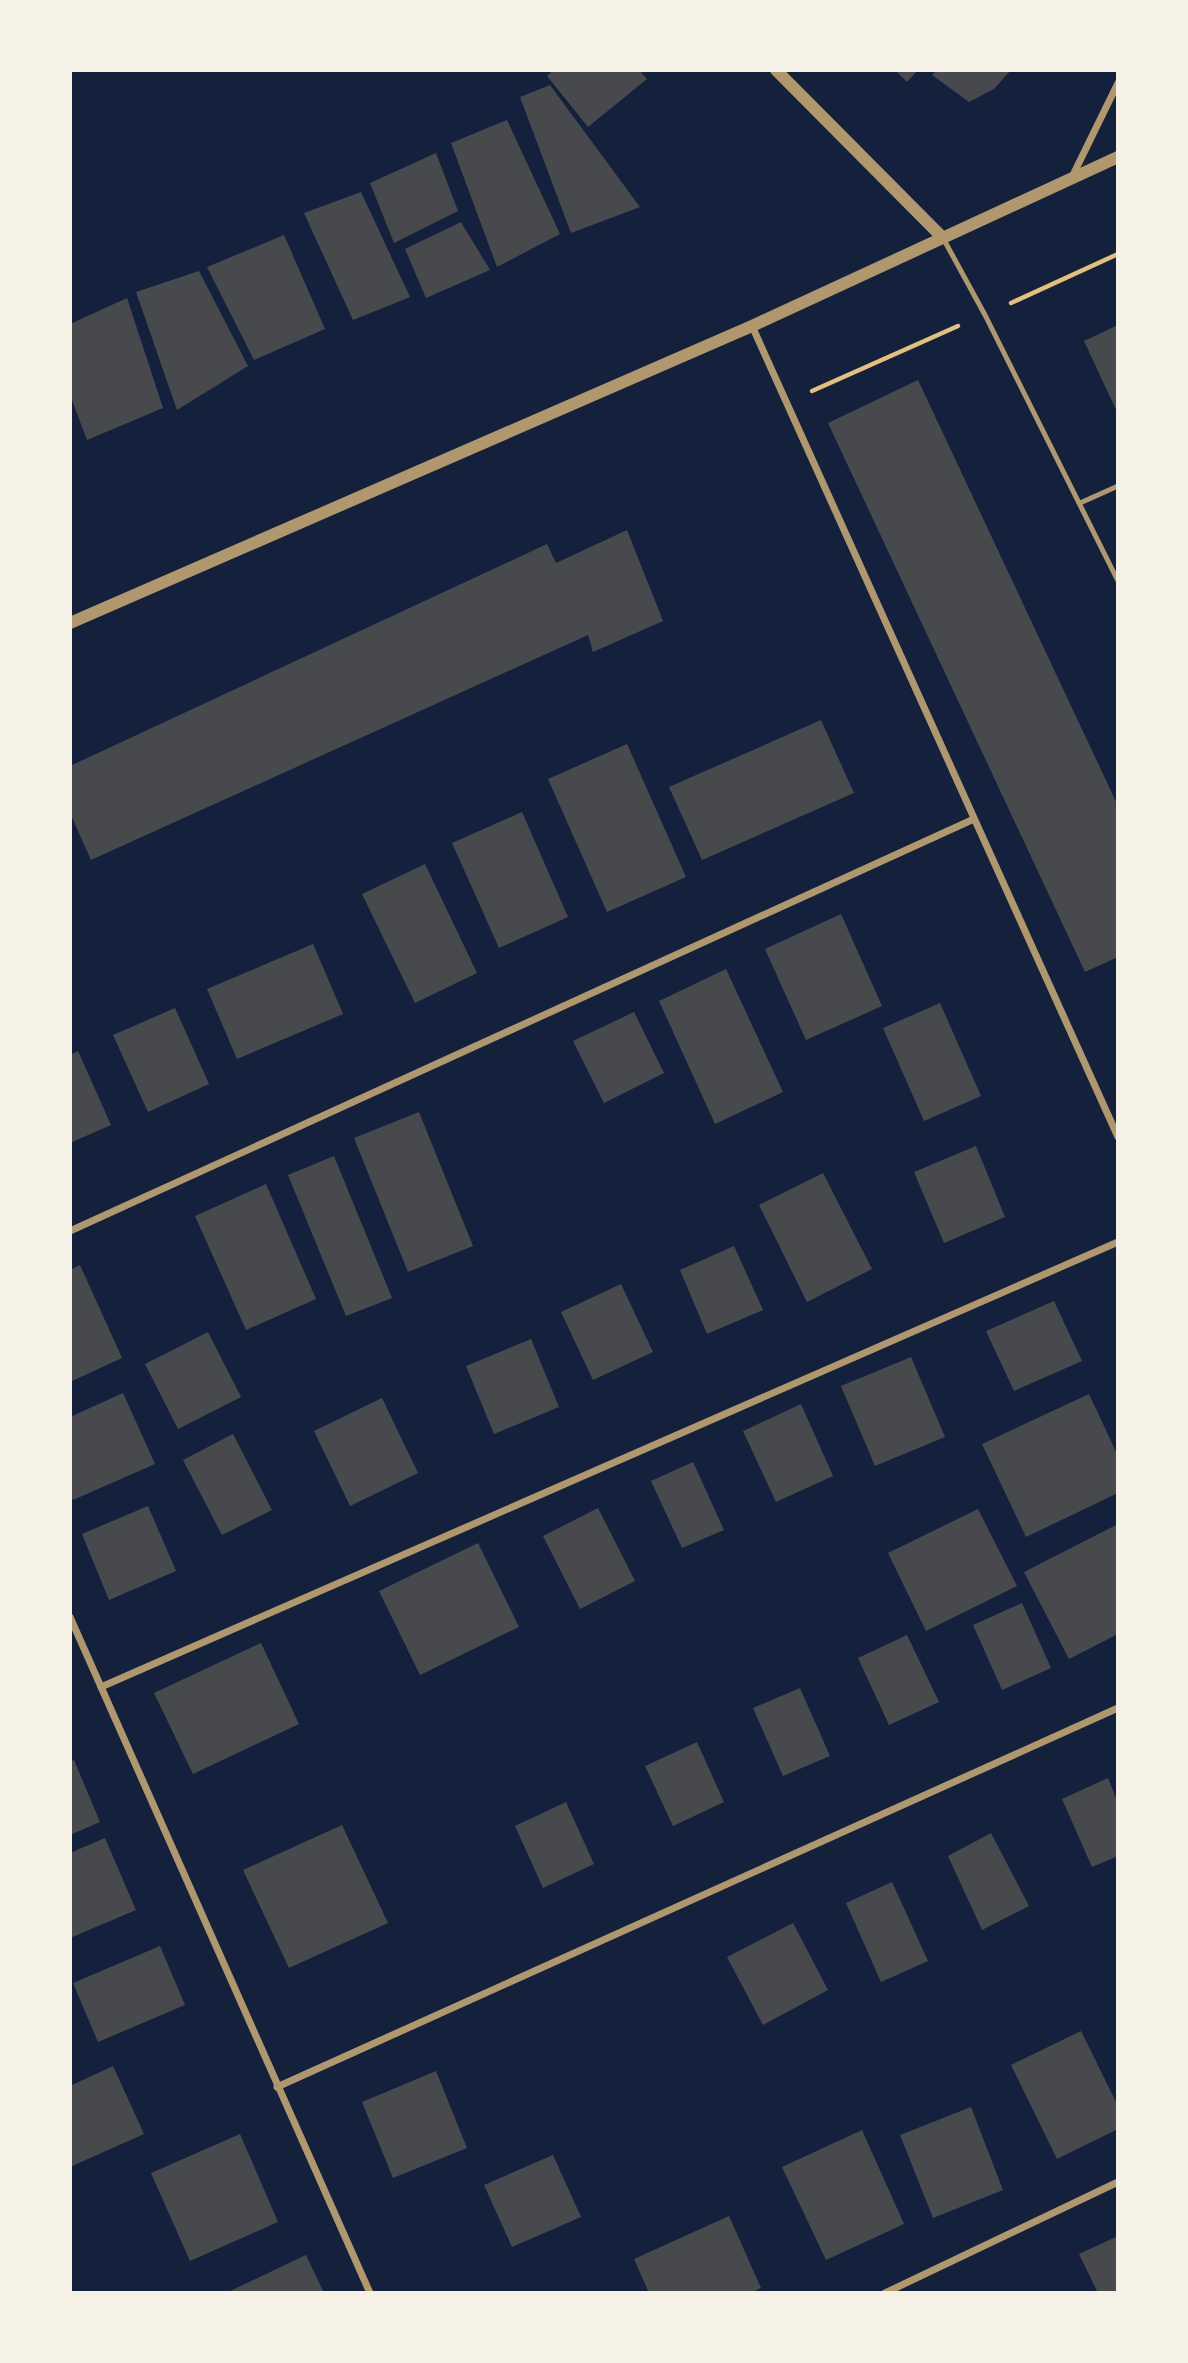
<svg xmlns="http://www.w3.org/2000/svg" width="1188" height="2363" viewBox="0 0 1188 2363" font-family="'Times New Roman',serif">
<rect width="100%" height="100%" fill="#14213d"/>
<g fill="#48494c">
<path d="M 554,70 L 639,70 L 647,79 L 588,127 L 547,76 Z"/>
<path d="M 895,70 L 918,70 L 907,82 Z"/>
<path d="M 937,70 L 1011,70 L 994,89 L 969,102 L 932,75 Z"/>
<path d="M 550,85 L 640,207 L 571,233 L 520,97 Z"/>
<path d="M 507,120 L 560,234 L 497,267 L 451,143 Z"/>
<path d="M 436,153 L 458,211 L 394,243 L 370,183 Z"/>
<path d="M 361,192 L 410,297 L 353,320 L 304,213 Z"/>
<path d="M 461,222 L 490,270 L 426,298 L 405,249 Z"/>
<path d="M 284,235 L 325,329 L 254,360 L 207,267 Z"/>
<path d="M 199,271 L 248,366 L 177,410 L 136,292 Z"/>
<path d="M 127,298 L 163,408 L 87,440 L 70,395 L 70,324 Z"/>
<path d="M 1118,325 L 1118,414 L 1084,341 Z"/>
<path d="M 918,380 L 1118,806 L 1118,957 L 1085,972 L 828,423 Z"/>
<path d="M 627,530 L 663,621 L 593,652 L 588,635 L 91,860 L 70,813 L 70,766 L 547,544 L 556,563 Z"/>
<path d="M 821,720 L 854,793 L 702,860 L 669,787 Z"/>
<path d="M 627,744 L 686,877 L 607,912 L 548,779 Z"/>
<path d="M 522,812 L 568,917 L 499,948 L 452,843 Z"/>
<path d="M 425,864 L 477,973 L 415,1003 L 362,894 Z"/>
<path d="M 841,914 L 882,1006 L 806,1040 L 765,949 Z"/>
<path d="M 313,944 L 343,1014 L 237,1059 L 207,989 Z"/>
<path d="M 726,969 L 783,1092 L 715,1124 L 659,1001 Z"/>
<path d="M 940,1003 L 981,1096 L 924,1121 L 883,1028 Z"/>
<path d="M 175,1008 L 209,1084 L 148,1112 L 113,1035 Z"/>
<path d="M 634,1012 L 664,1073 L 604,1103 L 573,1041 Z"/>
<path d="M 78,1051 L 111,1125 L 70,1143 L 70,1055 Z"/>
<path d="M 419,1112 L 473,1246 L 408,1272 L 354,1138 Z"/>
<path d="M 976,1146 L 1005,1217 L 944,1243 L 914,1172 Z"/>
<path d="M 334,1156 L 392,1298 L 346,1316 L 288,1175 Z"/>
<path d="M 823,1173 L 872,1269 L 807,1302 L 759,1205 Z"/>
<path d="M 266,1184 L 316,1299 L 246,1330 L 195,1216 Z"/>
<path d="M 734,1246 L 763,1310 L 707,1334 L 680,1270 Z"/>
<path d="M 80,1265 L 122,1358 L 70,1382 L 70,1270 Z"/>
<path d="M 621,1284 L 653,1352 L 593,1380 L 561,1312 Z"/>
<path d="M 1054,1301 L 1082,1361 L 1014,1391 L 986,1331 Z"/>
<path d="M 208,1332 L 241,1397 L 178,1429 L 145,1364 Z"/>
<path d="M 531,1339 L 559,1407 L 494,1434 L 466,1366 Z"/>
<path d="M 911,1357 L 945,1437 L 875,1466 L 841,1386 Z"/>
<path d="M 123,1393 L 155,1464 L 73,1500 L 70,1494 L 70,1417 Z"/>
<path d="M 1089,1394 L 1118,1456 L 1118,1493 L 1026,1537 L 982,1444 Z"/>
<path d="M 382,1398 L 418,1473 L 350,1506 L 314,1431 Z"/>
<path d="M 801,1404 L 833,1476 L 776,1502 L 743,1431 Z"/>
<path d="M 233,1434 L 272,1510 L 222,1535 L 183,1460 Z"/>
<path d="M 693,1462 L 724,1530 L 682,1548 L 651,1481 Z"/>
<path d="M 148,1506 L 176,1571 L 109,1600 L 82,1534 Z"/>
<path d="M 598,1508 L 635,1581 L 580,1609 L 543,1536 Z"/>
<path d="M 978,1509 L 1017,1586 L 926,1631 L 888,1553 Z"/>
<path d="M 1118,1524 L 1118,1634 L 1069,1659 L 1024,1572 Z"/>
<path d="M 478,1543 L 519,1627 L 420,1675 L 379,1591 Z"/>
<path d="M 1022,1603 L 1051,1668 L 1002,1690 L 973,1625 Z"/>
<path d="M 907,1635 L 939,1702 L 889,1725 L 858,1658 Z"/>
<path d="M 261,1643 L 299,1724 L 193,1774 L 154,1693 Z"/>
<path d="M 800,1688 L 830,1756 L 783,1776 L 753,1708 Z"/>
<path d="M 697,1742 L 724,1802 L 673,1826 L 645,1766 Z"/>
<path d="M 74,1760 L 100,1822 L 70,1835 L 70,1762 Z"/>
<path d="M 1108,1778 L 1118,1803 L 1118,1856 L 1092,1867 L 1062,1799 Z"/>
<path d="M 566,1802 L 594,1864 L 543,1888 L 515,1826 Z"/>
<path d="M 342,1825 L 388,1923 L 289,1968 L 243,1870 Z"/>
<path d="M 991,1833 L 1029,1906 L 982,1930 L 948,1856 Z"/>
<path d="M 105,1838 L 136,1910 L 70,1938 L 70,1853 Z"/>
<path d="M 892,1882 L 928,1961 L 881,1982 L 846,1903 Z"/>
<path d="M 793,1923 L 828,1990 L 763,2025 L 727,1957 Z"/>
<path d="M 160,1946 L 185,2005 L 98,2042 L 73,1983 Z"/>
<path d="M 1081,2031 L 1118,2106 L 1118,2129 L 1057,2159 L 1011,2065 Z"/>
<path d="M 113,2066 L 144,2134 L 70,2167 L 70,2086 Z"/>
<path d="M 436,2071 L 467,2148 L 393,2178 L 362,2102 Z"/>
<path d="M 971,2107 L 1003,2190 L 933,2218 L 900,2135 Z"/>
<path d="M 862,2130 L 904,2224 L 826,2260 L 782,2167 Z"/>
<path d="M 240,2134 L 278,2222 L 190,2261 L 151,2173 Z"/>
<path d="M 553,2155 L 581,2217 L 512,2247 L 484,2185 Z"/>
<path d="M 729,2216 L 761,2288 L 750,2293 L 649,2293 L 634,2259 Z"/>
<path d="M 1118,2236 L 1118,2293 L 1098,2293 L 1079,2254 Z"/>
<path d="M 306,2255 L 324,2293 L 226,2293 Z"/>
</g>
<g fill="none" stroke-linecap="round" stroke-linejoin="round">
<g stroke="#e5c07b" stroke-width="4.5">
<path d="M 1011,303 L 1118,254"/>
<path d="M 812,391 L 958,326"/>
</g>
<g stroke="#b1986c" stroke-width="5">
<path d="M 943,238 L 985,315 L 1118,581"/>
<path d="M 1080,503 L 1118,486"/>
</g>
<g stroke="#b1986c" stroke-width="7">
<path d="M 1072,177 L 1118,83"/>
<path d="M 752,326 L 1118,1137"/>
<path d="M 70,1231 L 974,819"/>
<path d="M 70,1617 L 370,2293"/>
<path d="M 101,1687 L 1118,1242"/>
<path d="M 277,2087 L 1118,1708"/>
<path d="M 885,2293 L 1118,2182"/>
</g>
<g stroke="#b1986c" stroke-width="12">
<path d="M 776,70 L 943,238"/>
<path d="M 70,623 L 752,326 L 1118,157"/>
</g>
</g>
<rect width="1188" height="2363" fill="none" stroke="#f6f1e7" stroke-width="144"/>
</svg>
